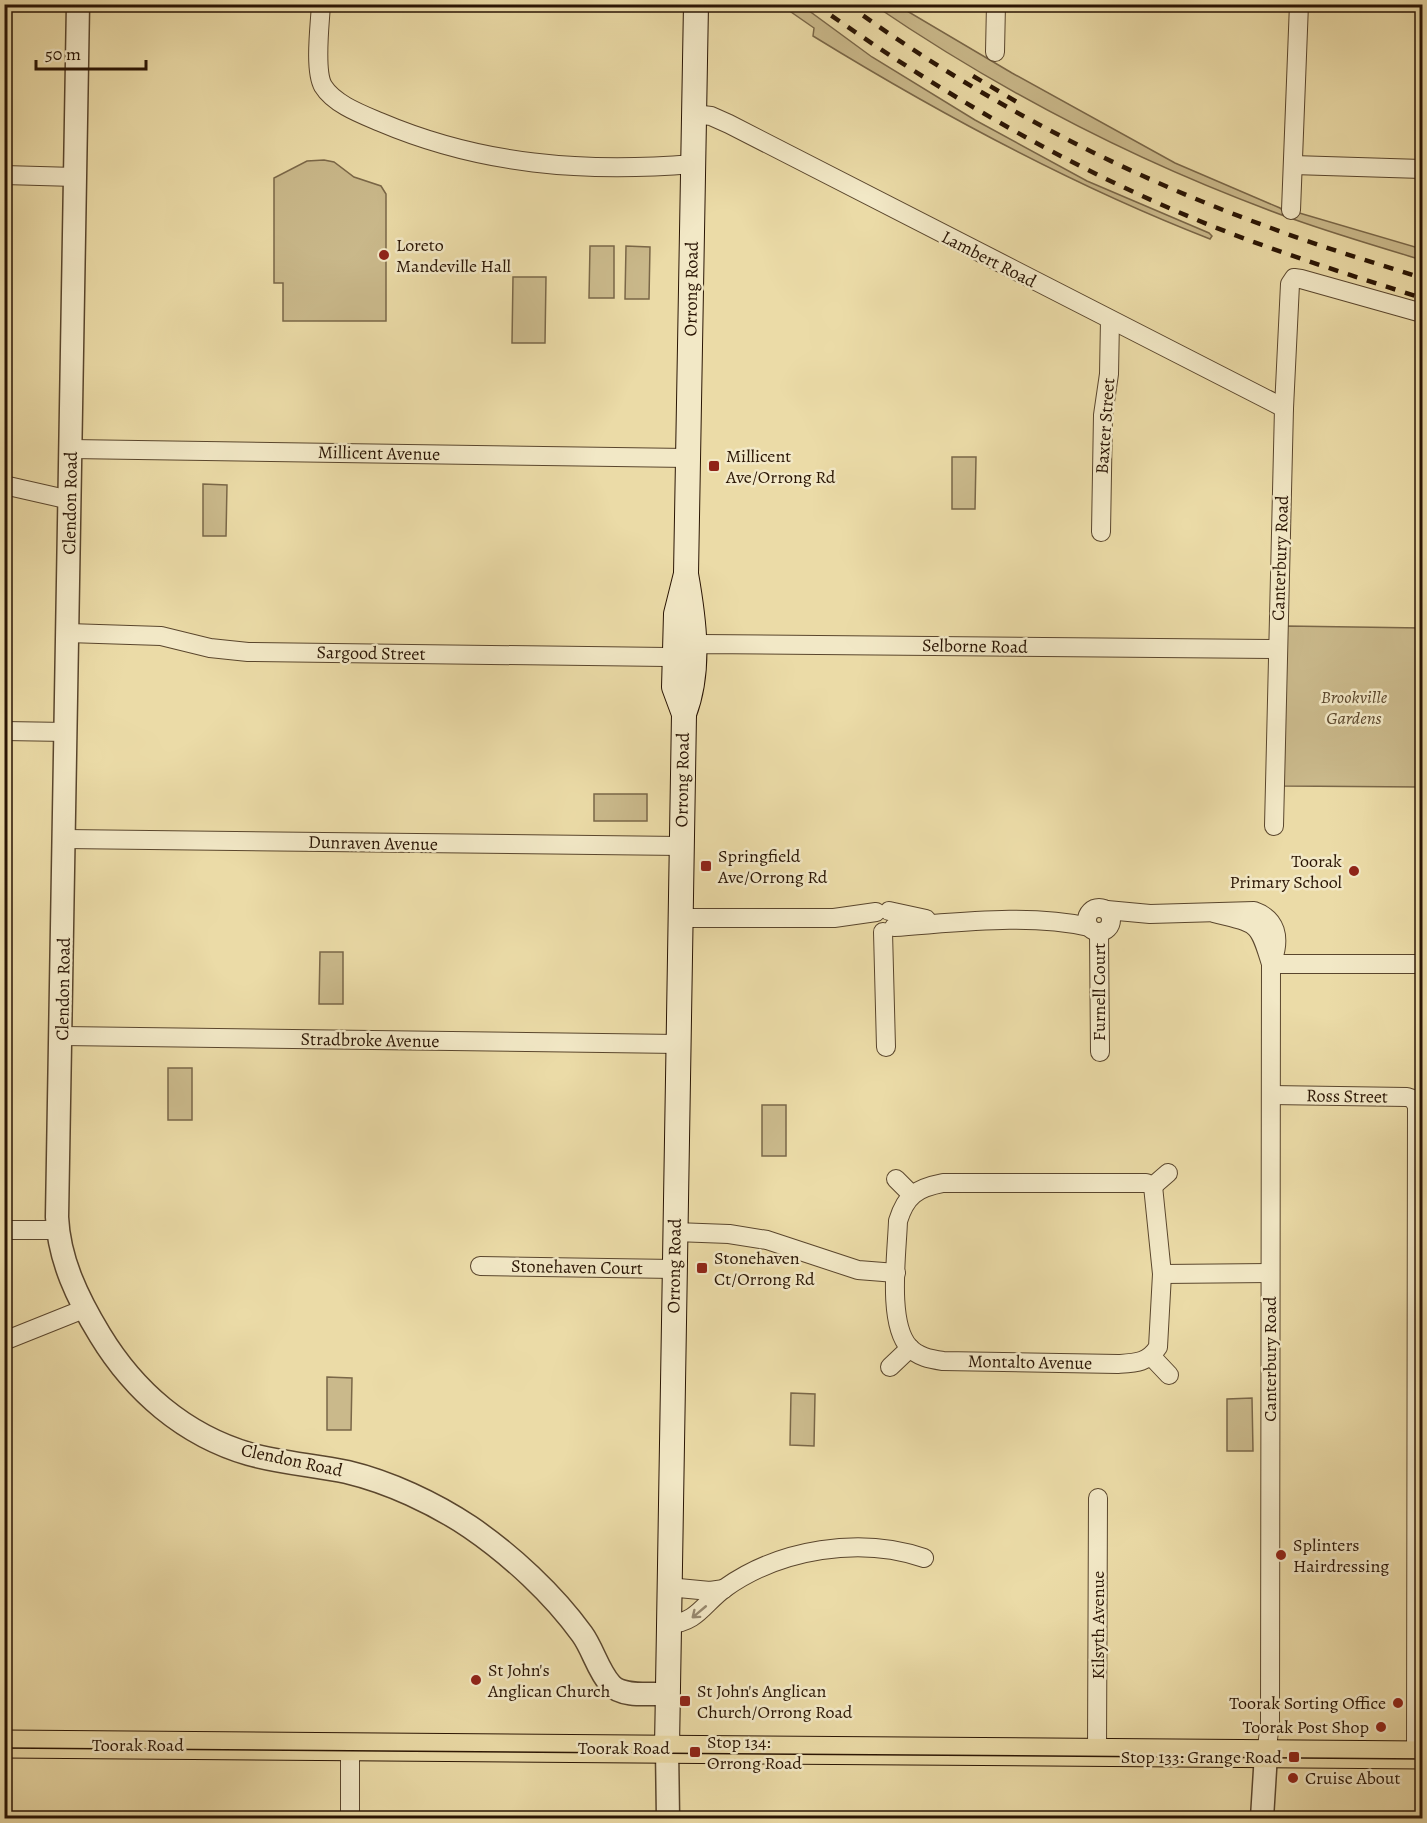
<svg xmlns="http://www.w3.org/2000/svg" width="1427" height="1823" viewBox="0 0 1427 1823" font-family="Alegreya,serif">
<rect width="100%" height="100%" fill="#ebdba7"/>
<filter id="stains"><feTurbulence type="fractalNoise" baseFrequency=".00333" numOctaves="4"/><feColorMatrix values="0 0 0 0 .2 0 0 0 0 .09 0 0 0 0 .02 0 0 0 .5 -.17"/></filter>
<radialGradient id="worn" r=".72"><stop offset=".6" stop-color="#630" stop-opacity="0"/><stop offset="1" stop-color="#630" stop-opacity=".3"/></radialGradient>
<g fill="#cab98b" stroke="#7a6748" stroke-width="1.5">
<path d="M 781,5 L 801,5 L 872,57 L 975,120 L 1087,181 L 1209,233 L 1212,236 L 1210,239 C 1071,185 940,114 813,36 L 814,28 Z"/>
<path d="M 874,5 L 897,5 L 1012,73 L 1175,163 L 1280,208 L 1284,212 L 1296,212 L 1422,249 L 1422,260 C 1379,247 1335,234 1293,219 C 1145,166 1003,93 874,5 Z"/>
<path d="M 324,160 L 334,162 L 354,177 L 381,186 L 386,194 L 386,321 L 283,321 L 283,283 L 274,283 L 274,178 L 307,161 Z"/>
<path d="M 590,246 L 614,246 L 614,298 L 589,298 Z"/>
<path d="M 626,246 L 650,247 L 649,299 L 625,299 Z"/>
<path d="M 513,277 L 546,277 L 545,343 L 512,343 Z"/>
<path d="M 952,457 L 976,457 L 975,509 L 952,509 Z"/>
<path d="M 203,484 L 227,485 L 226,536 L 203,536 Z"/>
<path d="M 1286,626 L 1422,628 L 1422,787 L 1284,786 Z"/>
<rect x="594" y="794" width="53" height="27"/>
<path d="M 320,952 L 343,952 L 343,1004 L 319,1004 Z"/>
<rect x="168" y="1068" width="24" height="52"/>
<rect x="762" y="1105" width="24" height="51"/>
<path d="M 327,1377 L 352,1378 L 351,1430 L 327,1430 Z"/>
<path d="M 791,1393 L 815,1394 L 814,1446 L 790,1445 Z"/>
<path d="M 1252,1398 L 1253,1451 L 1227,1451 L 1227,1399 Z"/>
</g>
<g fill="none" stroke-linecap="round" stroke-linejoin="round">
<defs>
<g id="minor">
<path d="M 321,4 C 320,24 314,70 323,86 C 334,104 361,114 380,122 C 481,165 584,173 693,164"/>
<path d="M 995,52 L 996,4"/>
<path d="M 694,114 L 711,116 L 729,124 L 1284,408"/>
<path d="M 1293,165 L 1422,169"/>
<path d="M 4,175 L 75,177"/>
<path d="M 1291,210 L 1299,4"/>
<path d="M 71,449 L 687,458"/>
<path d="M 4,485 L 70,500"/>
<path d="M 1101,532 L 1103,415 L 1109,374 L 1110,320"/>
<path d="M 68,633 L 161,636 L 210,648 L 248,652 L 667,657 L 701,644 L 1277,649"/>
<path d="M 4,731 L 67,732"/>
<path d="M 1274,826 L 1284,408 L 1290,284 L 1294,278 L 1301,279 L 1422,313"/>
<path d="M 65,839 L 681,846"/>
<circle cx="1099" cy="920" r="12"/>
<path d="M 1107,910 L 1150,914 L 1254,911 C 1277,919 1280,938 1273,959"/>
<path d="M 889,911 L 926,919"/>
<path d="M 1214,913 C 1257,924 1258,920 1271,964 L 1270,1724 L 1266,1754"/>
<path d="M 680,918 L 834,918 L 876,912"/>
<path d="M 894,927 C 955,923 1028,913 1089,927"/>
<path d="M 883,932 L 886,1047"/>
<path d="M 1099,932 L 1100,1052"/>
<path d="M 1271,964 L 1422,964"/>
<path d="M 62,1036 L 678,1044"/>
<path d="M 1271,1095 L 1407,1097 L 1413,1099 L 1417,1106 L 1416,1755"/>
<path d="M 896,1179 L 911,1194"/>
<path d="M 943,1183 L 1146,1183 L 1153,1186 L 1162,1274 L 1158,1347 C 1148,1363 1135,1363 1118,1364 L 943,1361 C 930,1359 918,1357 909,1347 C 887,1323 897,1253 898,1221 C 906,1195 917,1188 943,1183 Z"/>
<path d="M 1153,1186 L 1168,1173"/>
<path d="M 4,1230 L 58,1230"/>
<path d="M 675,1232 L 729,1234 L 767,1240 L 858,1270 L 896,1273"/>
<path d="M 480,1266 L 674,1269"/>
<path d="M 1162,1274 L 1270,1273"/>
<path d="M 4,1341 L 84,1309"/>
<path d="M 1152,1357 L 1169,1375"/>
<path d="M 890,1367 L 910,1348"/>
<path d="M 668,1587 L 710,1591 L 724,1589"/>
<path d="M 669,1624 C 697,1623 704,1603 725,1588 C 780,1549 860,1536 924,1558"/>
<path d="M 350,1747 L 350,1818"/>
<path d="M 1097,1752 L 1098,1498"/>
</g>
<g id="tertiary">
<path d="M 78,4 L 57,1217 C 59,1260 78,1299 100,1335 C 134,1391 184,1435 249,1454 C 281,1463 314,1465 347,1472 C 389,1482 434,1503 470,1527 C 511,1555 553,1594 582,1634 C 593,1649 598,1671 611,1685 C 623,1698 652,1693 668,1694"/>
<path d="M 667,1748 L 668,1818"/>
<path d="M 1262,1818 L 1266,1754"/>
</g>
<g id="secondary">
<path d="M 684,714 C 701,670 694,619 686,574 L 696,4"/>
<path d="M 667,1748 L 684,714 L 674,687 L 676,614 L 686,574"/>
</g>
<path id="primary" d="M 4,1744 L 1422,1755"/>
</defs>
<use href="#minor" stroke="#5a462d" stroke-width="20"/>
<use href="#tertiary" stroke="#5a462d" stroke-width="25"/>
<use href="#secondary" stroke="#2a1504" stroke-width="26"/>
<use href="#primary" stroke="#2a1504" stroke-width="29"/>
<use href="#minor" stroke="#f2e8c6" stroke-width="18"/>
<use href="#tertiary" stroke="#f2e8c6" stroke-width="22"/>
<use href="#secondary" stroke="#f2e8c6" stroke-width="24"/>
<use href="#primary" stroke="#ebdba7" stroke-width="27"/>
<path stroke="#2a1504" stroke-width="1.5" d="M 4,1748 L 1422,1759"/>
<g stroke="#2a1504" stroke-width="4.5" stroke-dasharray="10 10" stroke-linecap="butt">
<path d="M 815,4 C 933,88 1057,161 1190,217 C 1266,249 1344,273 1422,298"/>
<path d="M 847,4 C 976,98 1121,174 1271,228 C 1321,247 1372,262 1422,278"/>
<path d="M 973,76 L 1022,105"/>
</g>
</g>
<defs><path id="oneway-shaft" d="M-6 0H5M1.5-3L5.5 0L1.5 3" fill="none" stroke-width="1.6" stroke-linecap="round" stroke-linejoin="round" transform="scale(1.5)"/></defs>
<use stroke="#98896f" href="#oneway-shaft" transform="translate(699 1612) rotate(140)"/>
<g fill="#8f2418" stroke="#f2e8c6" stroke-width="2">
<circle cx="384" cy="255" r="6"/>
<rect x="708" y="460" width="12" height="12" rx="3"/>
<rect x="700" y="860" width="12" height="12" rx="3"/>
<circle cx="1354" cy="871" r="6"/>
<rect x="696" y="1262" width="12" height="12" rx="3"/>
<circle cx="1281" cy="1555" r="6"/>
<circle cx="476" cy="1680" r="6"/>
<rect x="679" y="1695" width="12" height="12" rx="3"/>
<circle cx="1398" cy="1703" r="6"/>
<circle cx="1381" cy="1727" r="6"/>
<rect x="689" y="1746" width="12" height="12" rx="3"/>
<rect x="1288" y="1751" width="12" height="12" rx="3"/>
<circle cx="1293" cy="1778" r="6"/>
</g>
<g text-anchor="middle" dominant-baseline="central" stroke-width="5" stroke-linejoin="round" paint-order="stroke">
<g font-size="18" fill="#2a1504" stroke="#f2e8c6" text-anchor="start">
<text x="396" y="245">Loreto<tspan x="396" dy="21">Mandeville Hall</tspan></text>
<text x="726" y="456">Millicent<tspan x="726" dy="21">Ave/Orrong Rd</tspan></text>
<text x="718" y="856">Springfield<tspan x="718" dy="21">Ave/Orrong Rd</tspan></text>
<text x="1342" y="861" text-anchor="end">Toorak<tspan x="1342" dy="21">Primary School</tspan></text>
<text x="714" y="1258">Stonehaven<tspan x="714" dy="21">Ct/Orrong Rd</tspan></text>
<text x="1293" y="1545">Splinters<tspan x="1293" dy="21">Hairdressing</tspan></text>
<text x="488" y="1670">St John's<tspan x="488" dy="21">Anglican Church</tspan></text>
<text x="697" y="1691">St John's Anglican<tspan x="697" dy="21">Church/Orrong Road</tspan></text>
<text x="1386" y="1703" text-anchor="end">Toorak Sorting Office</text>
<text x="1369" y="1727" text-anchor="end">Toorak Post Shop</text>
<text x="707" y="1742">Stop 134:<tspan x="707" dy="21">Orrong Road</tspan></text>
<text x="1282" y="1757" text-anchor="end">Stop 133: Grange Road</text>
<text x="1305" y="1778">Cruise About</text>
</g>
<g font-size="18" fill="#2a1504" stroke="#f2e8c6">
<text transform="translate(989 259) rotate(27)">Lambert Road</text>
<text transform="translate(691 289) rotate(-89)">Orrong Road</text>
<text transform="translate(1105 426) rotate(-86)">Baxter Street</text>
<text transform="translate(379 453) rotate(1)">Millicent Avenue</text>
<text transform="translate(70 503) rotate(-89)">Clendon Road</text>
<text transform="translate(1280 558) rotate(-88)">Canterbury Road</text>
<text transform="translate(975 646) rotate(1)">Selborne Road</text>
<text transform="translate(371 653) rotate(1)">Sargood Street</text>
<text transform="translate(682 780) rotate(-89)">Orrong Road</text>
<text transform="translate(373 843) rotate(1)">Dunraven Avenue</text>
<text transform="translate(63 989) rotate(-89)">Clendon Road</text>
<text transform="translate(1099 992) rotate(-90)">Furnell Court</text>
<text transform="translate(370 1040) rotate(1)">Stradbroke Avenue</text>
<text transform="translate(1347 1096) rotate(1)">Ross Street</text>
<text transform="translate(674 1266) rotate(-89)">Orrong Road</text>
<text transform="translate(577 1267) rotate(1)">Stonehaven Court</text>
<text transform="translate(1270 1359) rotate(-90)">Canterbury Road</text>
<text transform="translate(1030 1362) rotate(1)">Montalto Avenue</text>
<text transform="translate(292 1460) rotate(12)">Clendon Road</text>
<text transform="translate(1098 1625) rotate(-90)">Kilsyth Avenue</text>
<text x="138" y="1745">Toorak Road</text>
<text x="624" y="1748">Toorak Road</text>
</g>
<g font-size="18" font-style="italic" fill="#5a462c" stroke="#f2e8c6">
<text x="1354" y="697">Brookville<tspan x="1354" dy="21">Gardens</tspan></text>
</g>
</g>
<rect width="1427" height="1823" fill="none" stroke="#ebdba7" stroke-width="24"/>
<rect x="6" y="6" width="1415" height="1811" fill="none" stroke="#2a1504" stroke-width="3"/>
<rect x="12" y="12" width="1403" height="1799" fill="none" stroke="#2a1504" stroke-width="1.5"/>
<path d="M36 60v9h110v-9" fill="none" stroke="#2a1504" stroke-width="3"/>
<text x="45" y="60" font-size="18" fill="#2a1504" stroke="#f2e8c6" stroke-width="4.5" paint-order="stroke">50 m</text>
<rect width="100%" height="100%" filter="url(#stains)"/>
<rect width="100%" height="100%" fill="url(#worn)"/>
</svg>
